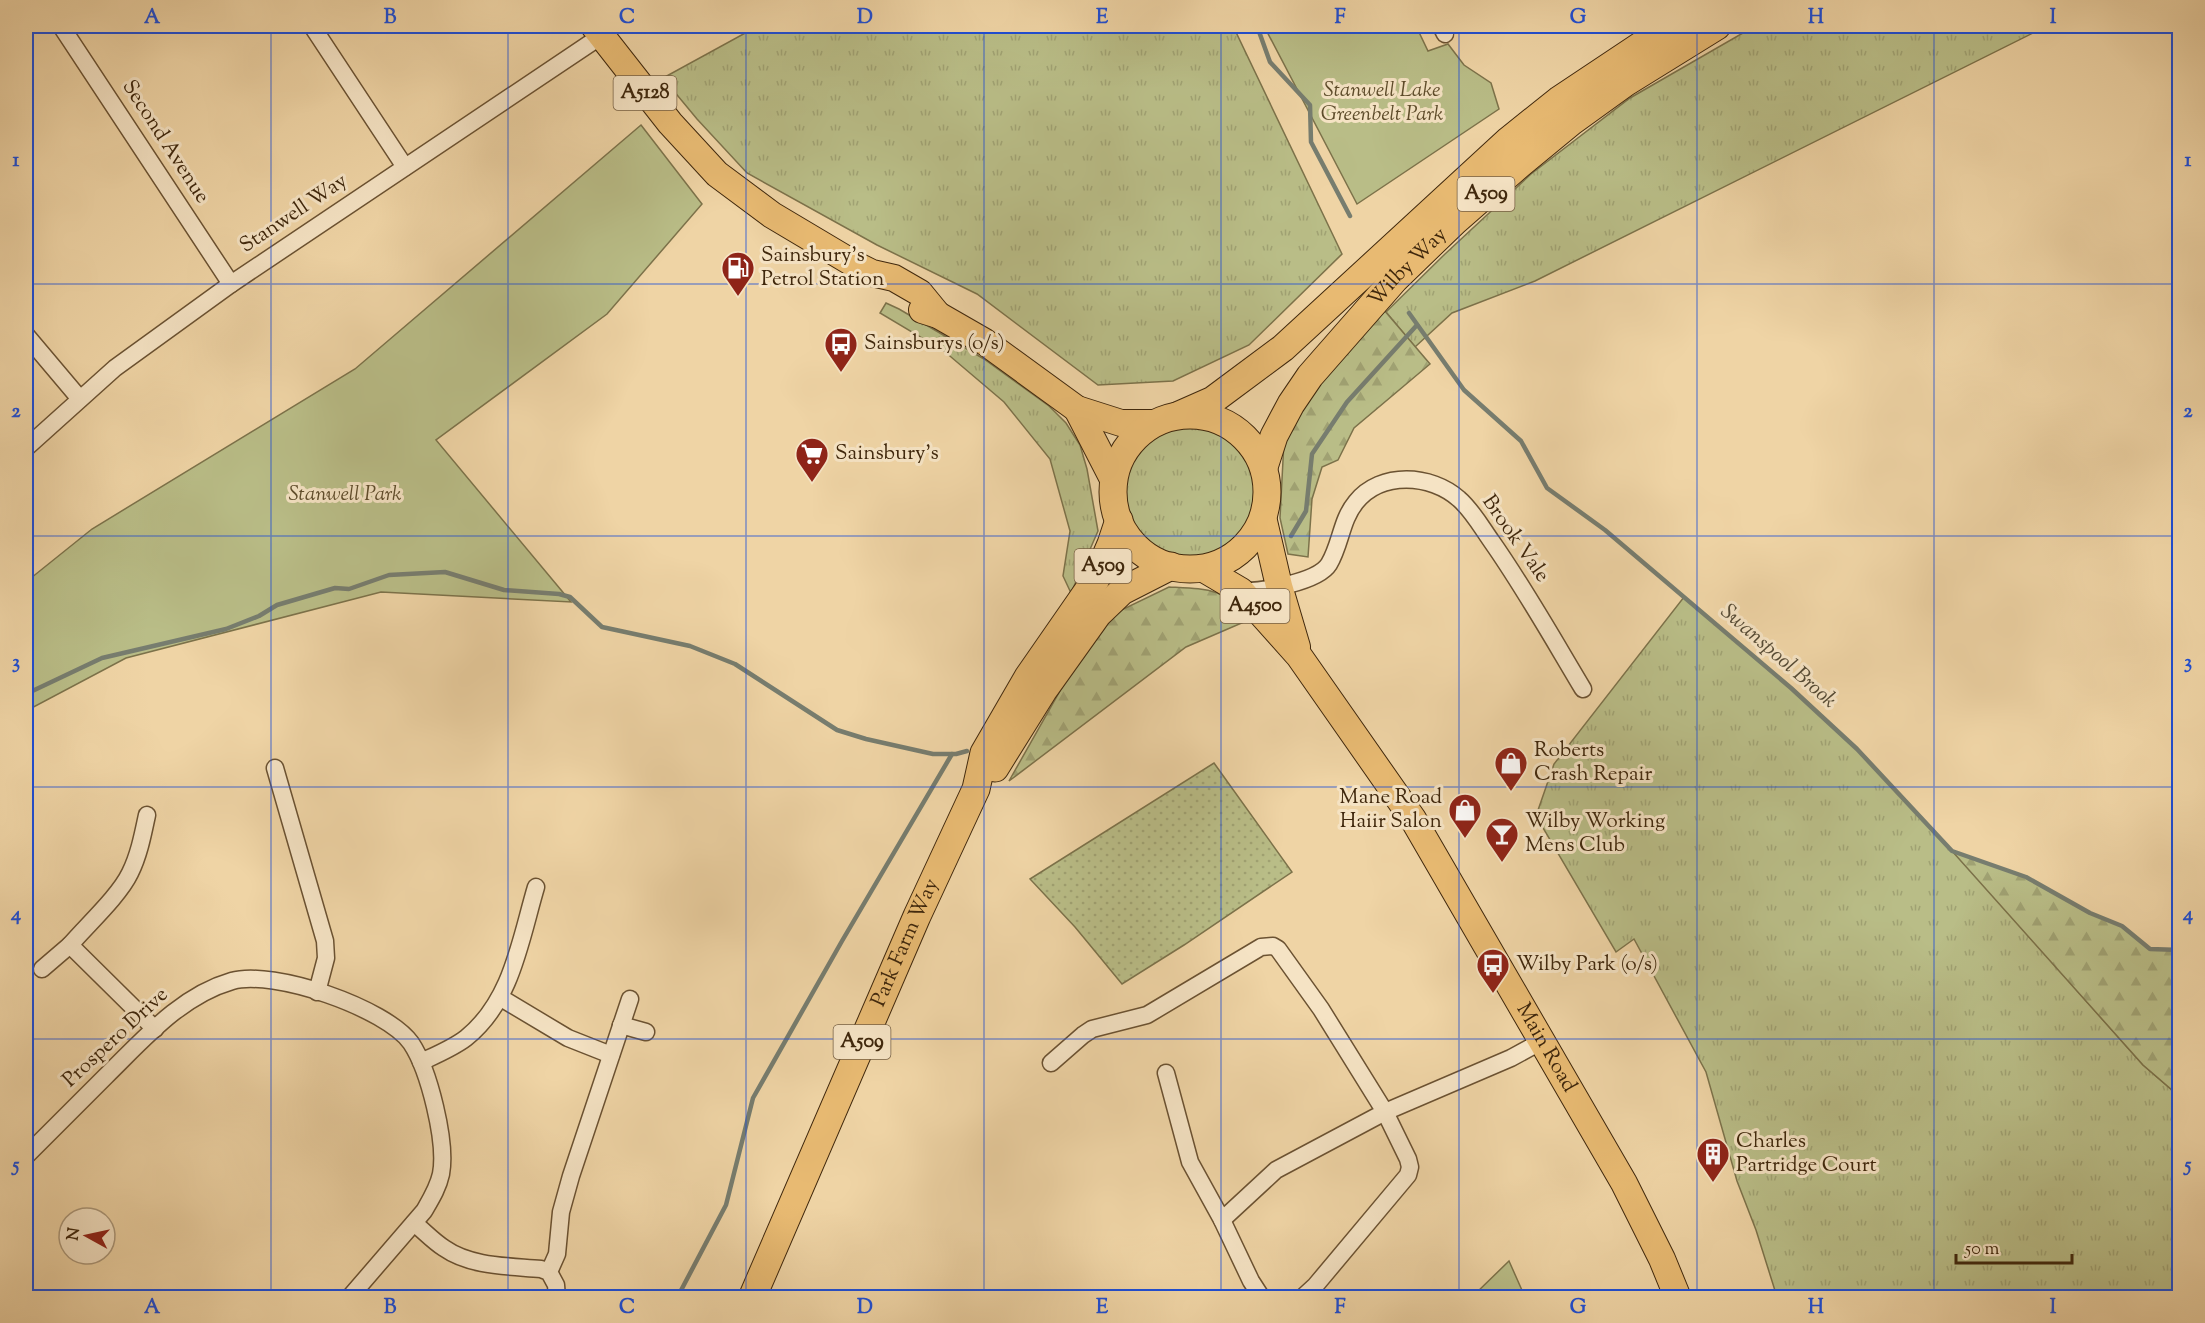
<svg xmlns="http://www.w3.org/2000/svg" width="2205" height="1323" viewBox="0 0 2205 1323" font-family="'Sorts Mill Goudy',serif">
<defs>
<pattern id="grass-tufts" width="24" height="20" patternUnits="userSpaceOnUse" patternTransform="scale(1.5)"><rect width="24" height="20" fill="#b9bd87"/><path d="M3 7l-1-3M5 7V3M7 7l1-3M15 17l-1-3M17 17v-4M19 17l1-3" fill="none" stroke="#a0a273"/></pattern>
<pattern id="forest-firs" width="22" height="20" patternUnits="userSpaceOnUse" patternTransform="scale(1.5)"><rect width="22" height="20" fill="#b9bd87"/><path d="M5 1l3.5 6h-7zM16 11l3.5 6h-7z" fill="#a0a273"/></pattern>
<pattern id="garden-dots" width="8" height="8" patternUnits="userSpaceOnUse" patternTransform="scale(1.5)"><rect width="8" height="8" fill="#b9bd87"/><path d="M2 2h.1M6 6h.1" fill="none" stroke="#a0a273" stroke-width="1.8" stroke-linecap="round"/></pattern>
</defs>
<rect width="100%" height="100%" fill="#efd4a5"/>
<filter id="stains"><feTurbulence type="fractalNoise" baseFrequency=".00333" numOctaves="4"/><feColorMatrix values="0 0 0 0 .2 0 0 0 0 .09 0 0 0 0 .02 0 0 0 .5 -.17"/></filter>
<radialGradient id="worn" r=".72"><stop offset=".6" stop-color="#630" stop-opacity="0"/><stop offset="1" stop-color="#630" stop-opacity=".3"/></radialGradient>
<g fill="url(#grass-tufts)" stroke="#7c724a" stroke-width="1.5">
<path d="M 758,26 L 1233,26 L 1342,254 L 1249,345 L 1173,381 L 1098,385 L 977,294 L 877,245 L 747,173 L 697,119 L 663,78 Z"/>
<path d="M 1755,26 L 2047,26 L 1535,281 L 1452,313 L 1415,347 L 1386,312 L 1445,254 L 1531,174 L 1630,98 Z"/>
<path d="M 886,303 L 899,309 L 984,359 L 1049,406 L 1066,423 L 1080,445 L 1087,469 L 1098,531 L 1071,593 L 1063,576 L 1070,531 L 1050,459 L 1004,402 L 944,351 L 880,313 Z"/>
<circle cx="1188" cy="490" r="67"/>
<path d="M 1684,597 C 1743,647 1804,695 1858,751 C 1957,851 2049,960 2143,1065 L 2179,1096 L 2179,1297 L 1777,1297 L 1756,1230 L 1737,1181 L 1706,1072 L 1634,939 L 1616,952 L 1536,816 L 1554,764 Z"/>
</g>
<g fill="url(#forest-firs)" stroke="#7c724a" stroke-width="1.5">
<path d="M 1384,310 L 1430,364 L 1354,428 L 1338,460 L 1322,467 L 1312,499 L 1308,557 L 1288,554 L 1280,518 L 1284,441 L 1327,369 Z"/>
<path d="M 1169,587 C 1208,589 1224,588 1251,619 L 1186,647 L 1009,781 L 1069,675 L 1111,615 Z"/>
<path d="M 1952,851 L 2026,877 L 2090,913 L 2122,926 L 2150,949 L 2179,950 L 2179,1096 L 2143,1065 Z"/>
</g>
<g fill="#b9bd87" stroke="#7c724a" stroke-width="1.5">
<path d="M 1264,26 L 1416,26 L 1428,51 L 1448,44 L 1464,65 L 1491,83 L 1499,109 L 1357,204 Z"/>
<path d="M 641,125 L 702,204 L 607,314 L 436,440 L 571,602 L 381,592 L 126,658 L 26,711 L 26,582 L 92,529 L 355,369 Z"/>
<path d="M 1509,1261 L 1525,1297 L 1472,1297 Z"/>
</g>
<path fill="url(#garden-dots)" stroke="#7c724a" stroke-width="1.5" d="M 1214,763 L 1292,872 L 1184,945 L 1122,984 L 1075,927 L 1030,879 Z"/>
<g fill="none" stroke-linecap="round" stroke-linejoin="round">
<g stroke="#777d6f" stroke-width="4.5">
<path d="M 1257,26 L 1270,62 L 1310,105 L 1311,142 L 1350,216"/>
<path d="M 1409,313 L 1464,390 L 1521,441 L 1547,488 L 1605,530 L 1791,688 L 1857,749 L 1952,851 L 2026,877 L 2090,913 L 2122,926 L 2150,949 L 2180,950"/>
<path d="M 1291,536 L 1306,511 L 1312,454 L 1347,402 L 1417,325"/>
<path d="M 26,694 L 102,658 L 226,629 L 259,616 L 277,605 L 335,588 L 349,589 L 389,575 L 445,572 L 504,590 L 559,594 L 570,597 L 602,627 L 690,646 L 735,664 L 837,730 L 866,739 L 933,754 L 956,754 L 967,751"/>
<path d="M 677,1298 L 726,1205 L 753,1098 L 842,941 L 952,754"/>
</g>
<defs>
<g id="minor">
<path d="M 61,26 L 231,284"/>
<path d="M 312,26 L 405,167"/>
<path d="M 1441,26 L 1445,34"/>
<path d="M 26,335 L 80,399"/>
<path d="M 26,448 L 115,368 L 231,284 L 601,36"/>
<path d="M 1241,591 C 1261,592 1318,582 1329,564 C 1341,544 1341,520 1356,502 C 1381,471 1431,474 1459,499 C 1472,510 1482,528 1492,542 C 1525,589 1553,639 1583,689"/>
<path d="M 275,768 L 325,941 L 326,958 L 317,992"/>
<path d="M 147,815 C 143,834 139,855 130,873 C 119,896 87,925 70,945 L 155,1029"/>
<path d="M 42,969 L 70,945"/>
<path d="M 501,998 L 568,1038 L 611,1055"/>
<path d="M 621,1025 L 646,1032"/>
<path d="M 421,1062 C 436,1055 453,1048 466,1038 C 512,1001 520,941 536,887"/>
<path d="M 1051,1063 L 1083,1035 L 1092,1029 L 1147,1015 L 1261,947 L 1273,946 L 1278,949 L 1321,1009 L 1385,1112 L 1276,1170 L 1222,1220"/>
<path d="M 1166,1073 L 1190,1162 L 1222,1220 L 1251,1281 L 1262,1298"/>
<path d="M 26,1156 C 52,1130 79,1103 106,1076 C 143,1040 180,996 232,981 C 273,969 386,1008 411,1043 C 429,1070 447,1142 441,1174 C 438,1188 431,1199 424,1211 L 349,1298"/>
<path d="M 414,1223 C 424,1231 433,1241 444,1248 C 471,1267 509,1266 541,1269 L 549,1272 L 556,1285 L 557,1298"/>
<path d="M 549,1272 L 557,1254 L 561,1212 L 571,1176 L 630,999"/>
<path d="M 1302,1298 L 1315,1286 L 1408,1175 L 1410,1167 L 1408,1159 L 1385,1112 L 1511,1058 L 1542,1041"/>
</g>
<g id="primary">
<path d="M 594,26 L 670,123 L 717,174 L 772,215 L 856,265 L 872,273 L 894,278 L 920,293 L 938,315"/>
<path d="M 922,310 L 938,315 L 985,342 L 1077,409 L 1121,423 L 1153,423"/>
<path d="M 1077,409 L 1114,481"/>
<path d="M 1263,517 L 1279,586 L 1297,647"/>
<path id="s1" d="M 1202,568 L 1241,591 L 1299,656 L 1413,819 L 1624,1183 L 1662,1259 L 1678,1298"/>
</g>
<g id="trunk">
<circle cx="1190" cy="492" r="77"/>
<path d="M 1179,415 L 1213,400 L 1283,348 L 1509,140 L 1559,100 L 1670,26"/>
<path id="s2" d="M 1264,467 L 1274,436 L 1291,404 L 1310,376 L 1395,279 L 1455,221 L 1520,164 L 1571,122 L 1625,83 L 1717,26"/>
<path d="M 995,768 L 1043,691 L 1098,614 L 1122,591 L 1171,566"/>
<path id="s3" d="M 752,1298 L 917,916 L 976,789 L 984,753 L 1028,677 L 1096,579 L 1111,544 L 1119,520"/>
</g>
</defs>
<use href="#minor" stroke="#6b5232" stroke-width="19"/>
<use href="#primary" stroke="#3f270c" stroke-width="28"/>
<use href="#trunk" stroke="#3f270c" stroke-width="29"/>
<use href="#minor" stroke="#f5e3c4" stroke-width="16"/>
<use href="#primary" stroke="#e8ba72" stroke-width="26"/>
<use href="#trunk" stroke="#e8ba72" stroke-width="27"/>
</g>
<path fill="none" stroke="#1d4ed8" stroke-width="1.5" stroke-opacity="0.55" d="M 271,26 L 271,1298M 508,26 L 508,1298M 746,26 L 746,1298M 984,26 L 984,1298M 1221,26 L 1221,1298M 1459,26 L 1459,1298M 1697,26 L 1697,1298M 1934,26 L 1934,1298M 26,284 L 2180,284M 26,536 L 2180,536M 26,787 L 2180,787M 26,1039 L 2180,1039"/>
<defs>
<symbol id="fuel-pin" viewBox="-11 -11 22 30"><path d="M0 17L-7.5 6A9.5 9.5 0 1 1 7.5 6Z" fill="#8f2418" stroke="#f5e3c4"/><path d="M-5.5-6h7V0h2V4h1.3V-2.5L3-4.5l.8-.8L6-3V5H2.5V1h-1V6h-7ZM-4.2-4.7v3.2H.2V-4.7Z" fill="#fff"/></symbol>
<symbol id="bus-pin" viewBox="-11 -11 22 30"><path d="M0 17L-7.5 6A9.5 9.5 0 1 1 7.5 6Z" fill="#8f2418" stroke="#f5e3c4"/><path d="M-5-6H5V4H4V6H2V4H-2V6H-4V4H-5ZM-3.5-4V0h7V-4ZM-3.5 1.2v1.5H-2V1.2ZM2 1.2v1.5H3.5V1.2Z" fill="#fff"/></symbol>
<symbol id="supermarket-pin" viewBox="-11 -11 22 30"><path d="M0 17L-7.5 6A9.5 9.5 0 1 1 7.5 6Z" fill="#8f2418" stroke="#f5e3c4"/><path d="M-6-5.5h2.5l.6 2H6L4.5 2H-2.5L-4.4-4H-6ZM-1.5 3.2a1.3 1.3 0 1 0 .1 0ZM3 3.2a1.3 1.3 0 1 0 .1 0Z" fill="#fff"/></symbol>
<symbol id="shop-pin" viewBox="-11 -11 22 30"><path d="M0 17L-7.5 6A9.5 9.5 0 1 1 7.5 6Z" fill="#8f2418" stroke="#f5e3c4"/><path d="M-5-2.5h2.3a2.7 3.5 0 0 1 5.4 0H5L5.5 6h-11ZM-1.5-2.5h3a1.5 2.3 0 0 0-3 0Z" fill="#fff"/></symbol>
<symbol id="bar-pin" viewBox="-11 -11 22 30"><path d="M0 17L-7.5 6A9.5 9.5 0 1 1 7.5 6Z" fill="#8f2418" stroke="#f5e3c4"/><path d="M-6-5H6L.8 .8V4.5H3.5V6h-7V4.5H-.8V.8Z" fill="#fff"/></symbol>
<symbol id="building-pin" viewBox="-11 -11 22 30"><path d="M0 17L-7.5 6A9.5 9.5 0 1 1 7.5 6Z" fill="#8f2418" stroke="#f5e3c4"/><path d="M-4-6H4V6H1V3H-1V6H-4ZM-2.5-4.3h1.7v1.8h-1.7ZM.8-4.3h1.7v1.8H.8ZM-2.5-1h1.7V.8h-1.7ZM.8-1h1.7V.8H.8Z" fill="#fff"/></symbol>
</defs>
<g fill-rule="evenodd">
<use href="#fuel-pin" x="719" y="249" width="38" height="52"/>
<use href="#bus-pin" x="822" y="325" width="38" height="52"/>
<use href="#supermarket-pin" x="793" y="435" width="38" height="52"/>
<use href="#shop-pin" x="1492" y="744" width="38" height="52"/>
<use href="#shop-pin" x="1446" y="791" width="38" height="52"/>
<use href="#bar-pin" x="1483" y="815" width="38" height="52"/>
<use href="#bus-pin" x="1474" y="946" width="38" height="52"/>
<use href="#building-pin" x="1694" y="1135" width="38" height="52"/>
</g>
<g text-anchor="middle" dominant-baseline="central" stroke-width="6" stroke-linejoin="round" paint-order="stroke">
<g fill="#f5e3c4" stroke="#765f43" stroke-width="1.5">
<rect x="613.5" y="76" width="63" height="34" rx="4.5"/>
<rect x="1457.5" y="177" width="57" height="34" rx="4.5"/>
<rect x="1074.5" y="549" width="57" height="34" rx="4.5"/>
<rect x="1220.5" y="589" width="69" height="34" rx="4.5"/>
<rect x="833.5" y="1025" width="57" height="34" rx="4.5"/>
</g>
<g font-size="20" font-weight="bold" fill="#3f270c">
<text x="645" y="93">A5128</text>
<text x="1486" y="194">A509</text>
<text x="1103" y="566">A509</text>
<text x="1255" y="606">A4500</text>
<text x="862" y="1042">A509</text>
</g>
<g font-size="21" font-style="italic" fill="#5e4c2b" stroke="#f5e3c4">
<text x="1382" y="91">Stanwell Lake<tspan x="1382" dy="24">Greenbelt Park</tspan></text>
<text x="345" y="495">Stanwell Park</text>
</g>
<g font-size="21" fill="#3f270c" stroke="#f5e3c4">
<text transform="translate(165 142) rotate(57)">Second Avenue</text>
<text transform="translate(294 214) rotate(-34)">Stanwell Way</text>
<text stroke="none"><textPath href="#s2" startOffset="249">Wilby Way</textPath></text>
<text transform="translate(1515 539) rotate(55)">Brook Vale</text>
<text stroke="none"><textPath href="#s3" startOffset="387">Park Farm Way</textPath></text>
<text transform="translate(116 1038) rotate(-43)">Prospero Drive</text>
<text stroke="none"><textPath href="#s1" startOffset="596">Main Road</textPath></text>
</g>
<g font-size="21" fill="#3f270c" stroke="#f5e3c4" text-anchor="start">
<text x="761" y="256">Sainsbury's<tspan x="761" dy="24">Petrol Station</tspan></text>
<text x="864" y="344">Sainsburys (o/s)</text>
<text x="835" y="454">Sainsbury's</text>
<text x="1534" y="751">Roberts<tspan x="1534" dy="24">Crash Repair</tspan></text>
<text x="1442" y="798" text-anchor="end">Mane Road<tspan x="1442" dy="24">Haiir Salon</tspan></text>
<text x="1525" y="822">Wilby Working<tspan x="1525" dy="24">Mens Club</tspan></text>
<text x="1516" y="965">Wilby Park (o/s)</text>
<text x="1736" y="1142">Charles<tspan x="1736" dy="24">Partridge Court</tspan></text>
</g>
<g font-size="22" font-style="italic" fill="#564b35" stroke="#f5e3c4">
<text transform="translate(1778 657) rotate(41)">Swanspool Brook</text>
</g>
</g>
<rect width="2205" height="1323" fill="none" stroke="#efd4a5" stroke-width="66"/>
<g transform="translate(87 1236) rotate(278)"><circle r="28" fill="#f5e3c4" stroke="#ac987a" stroke-width="1.5"/>
<path d="M0-4.5L10 22L0 15L-10 22Z" fill="#8f2418"/>
<text y="-9" font-size="16" font-weight="bold" text-anchor="middle" fill="#3f270c">N</text>
</g>
<path d="M1956 1254v9h116v-9" fill="none" stroke="#3f270c" stroke-width="3"/>
<text x="1965" y="1254" font-size="18" fill="#3f270c" stroke="#f5e3c4" stroke-width="4.5" paint-order="stroke">50 m</text>
<rect x="33" y="33" width="2139" height="1257" fill="none" stroke="#1d4ed8" stroke-width="2"/>
<g font-size="20" text-anchor="middle" font-weight="bold" fill="#1d4ed8">
<text x="152" y="23">A</text>
<text x="390" y="23">B</text>
<text x="627" y="23">C</text>
<text x="865" y="23">D</text>
<text x="1102" y="23">E</text>
<text x="1340" y="23">F</text>
<text x="1578" y="23">G</text>
<text x="1816" y="23">H</text>
<text x="2053" y="23">I</text>
<text x="16" y="166">1</text>
<text x="2188" y="166">1</text>
<text x="16" y="417">2</text>
<text x="2188" y="417">2</text>
<text x="16" y="668">3</text>
<text x="2188" y="668">3</text>
<text x="16" y="920">4</text>
<text x="2188" y="920">4</text>
<text x="16" y="1171">5</text>
<text x="2188" y="1171">5</text>
<text x="152" y="1313">A</text>
<text x="390" y="1313">B</text>
<text x="627" y="1313">C</text>
<text x="865" y="1313">D</text>
<text x="1102" y="1313">E</text>
<text x="1340" y="1313">F</text>
<text x="1578" y="1313">G</text>
<text x="1816" y="1313">H</text>
<text x="2053" y="1313">I</text>
</g>
<rect width="100%" height="100%" filter="url(#stains)"/>
<rect width="100%" height="100%" fill="url(#worn)"/>
</svg>
